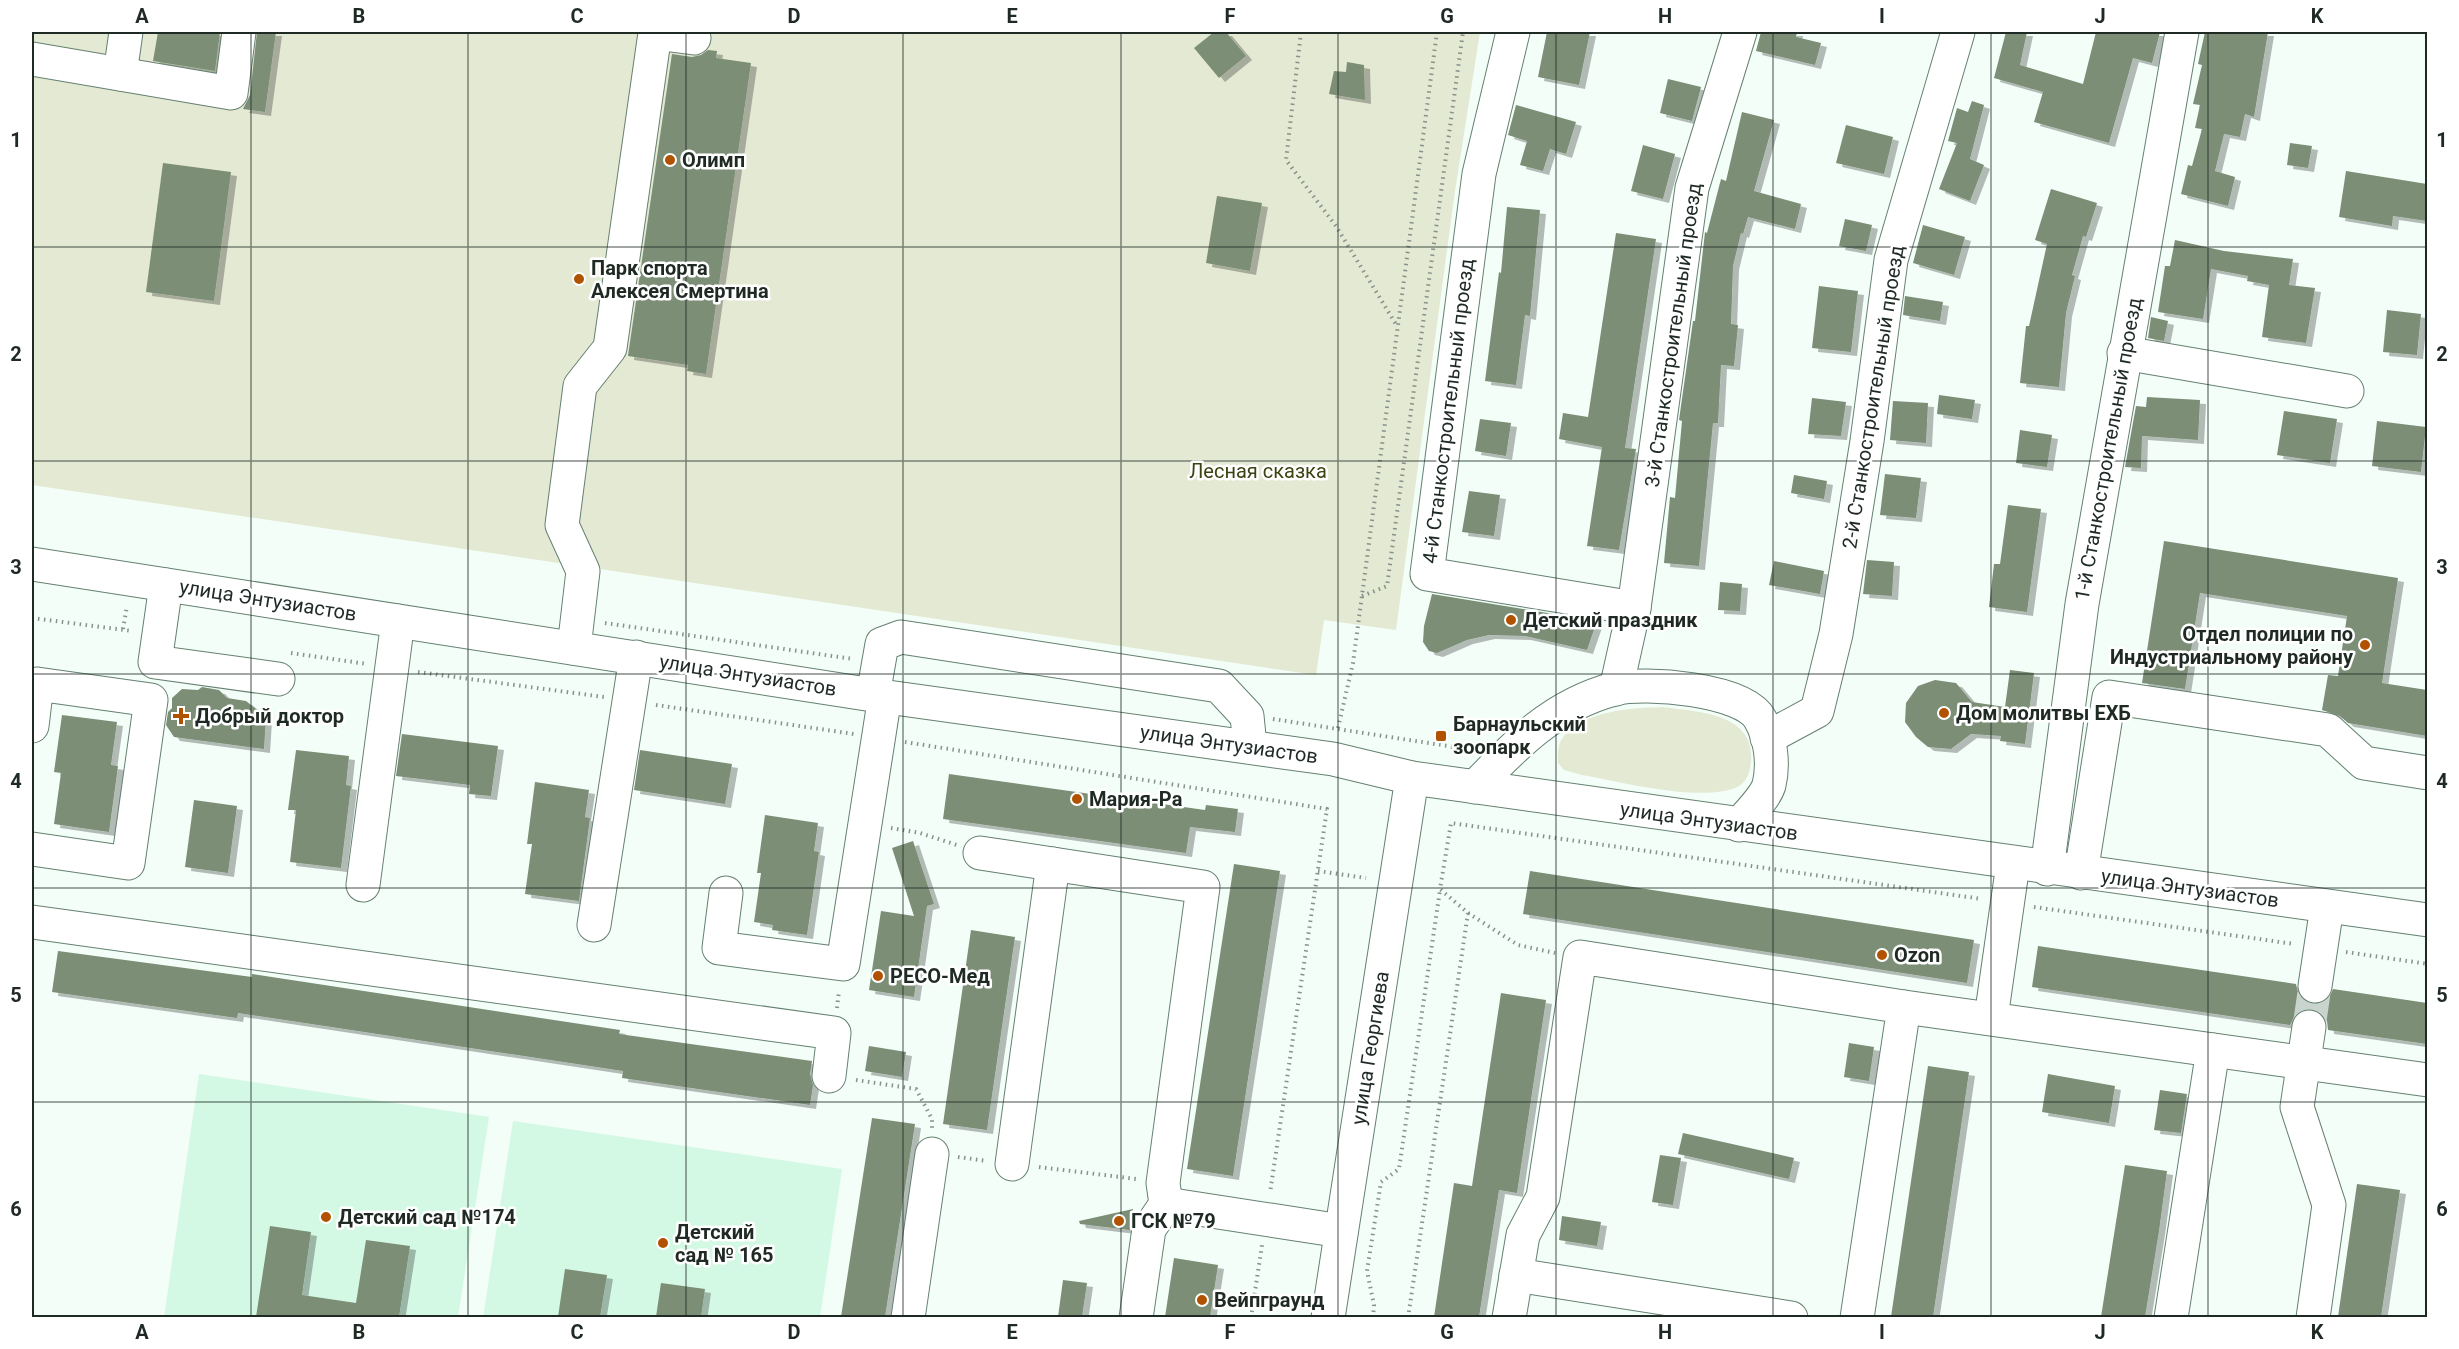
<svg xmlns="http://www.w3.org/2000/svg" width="2459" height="1349" viewBox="0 0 2459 1349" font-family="Roboto,sans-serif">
<defs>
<filter id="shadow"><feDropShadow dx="6" dy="4" stdDeviation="0" flood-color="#0004"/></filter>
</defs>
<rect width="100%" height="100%" fill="#f2fef7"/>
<g fill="#d3f8e3">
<path d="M 199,1074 L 489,1117 L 458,1317 L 164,1318 Z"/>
<path d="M 513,1121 L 842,1169 L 820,1317 L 483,1318 Z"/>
</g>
<g fill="#e4e9d3">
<path d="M 32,32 L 1480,32 L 1455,191 L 1396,630 L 1324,620 L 1316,675 L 32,485 Z"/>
<path d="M 1663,707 C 1698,712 1756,713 1751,762 C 1750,773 1746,784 1735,788 C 1697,802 1622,782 1582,775 L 1564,770 L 1558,763 C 1558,754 1557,744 1564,736 C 1586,710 1632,708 1663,707 Z"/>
</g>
<g fill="#7b8e76" filter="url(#shadow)">
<path d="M 158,32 L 220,32 L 215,71 L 153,61 Z"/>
<path d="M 257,32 L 276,32 L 265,112 L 243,109 L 250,95 Z"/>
<path d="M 1214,32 L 1226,32 L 1246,56 L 1219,78 L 1194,48 Z"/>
<path d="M 1547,32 L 1590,32 L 1579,85 L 1538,77 Z"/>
<path d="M 1761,32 L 1797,32 L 1796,37 L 1821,43 L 1815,65 L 1756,51 Z"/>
<path d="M 2006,32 L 2027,32 L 2020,65 L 2083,84 L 2096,32 L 2160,32 L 2152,63 L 2133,58 L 2109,143 L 2034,122 L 2043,92 L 1994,78 Z"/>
<path d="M 2205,32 L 2268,32 L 2254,117 L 2245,114 L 2240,137 L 2224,134 L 2215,171 L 2235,177 L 2228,206 L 2181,194 L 2188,165 L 2192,166 L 2202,129 L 2195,128 L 2200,105 L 2193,104 L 2202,65 L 2198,64 Z"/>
<path d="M 708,50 L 717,51 L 716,58 L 751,63 L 706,374 L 687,371 L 688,365 L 628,356 L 672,54 L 692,57 L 701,55 Z"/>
<path d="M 1347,62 L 1364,65 L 1365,100 L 1329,94 L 1334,71 L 1346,72 Z"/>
<path d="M 1668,79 L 1701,87 L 1692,121 L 1660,113 Z"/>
<path d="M 1972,101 L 1984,105 L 1970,159 L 1984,165 L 1970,201 L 1939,189 L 1957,143 L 1948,141 L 1957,108 L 1968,112 Z"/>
<path d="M 1516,105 L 1576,122 L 1566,154 L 1550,149 L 1543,171 L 1520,165 L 1527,141 L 1508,135 Z"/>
<path d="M 1742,112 L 1774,120 L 1754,191 L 1801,204 L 1795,229 L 1748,217 L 1743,234 L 1741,233 L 1733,266 L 1731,324 L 1738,325 L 1734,366 L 1721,365 L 1718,423 L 1713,423 L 1699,566 L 1664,563 L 1670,497 L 1675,498 L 1682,421 L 1679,420 L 1693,321 L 1695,321 L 1705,232 L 1707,233 L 1721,179 L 1726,181 Z"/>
<path d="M 1846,125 L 1893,137 L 1884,174 L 1836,163 Z"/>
<path d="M 2290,143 L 2312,146 L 2308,168 L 2287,165 Z"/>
<path d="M 1643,145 L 1675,154 L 1663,199 L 1631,191 Z"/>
<path d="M 163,163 L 231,172 L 214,301 L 146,292 Z"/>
<path d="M 2346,171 L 2427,184 L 2427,221 L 2393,216 L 2392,226 L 2339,217 Z"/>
<path d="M 2051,189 L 2097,203 L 2086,237 L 2083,236 L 2072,275 L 2075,276 L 2066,313 L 2059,387 L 2020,383 L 2026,326 L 2029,326 L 2047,244 L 2035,240 Z"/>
<path d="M 1217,196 L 1262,203 L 1250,271 L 1206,263 Z"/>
<path d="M 1507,207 L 1540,210 L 1530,316 L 1525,315 L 1516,385 L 1485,381 L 1499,272 L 1501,273 Z"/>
<path d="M 1845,219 L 1872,225 L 1866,251 L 1839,246 Z"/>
<path d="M 1923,225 L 1965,237 L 1954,275 L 1913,263 Z"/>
<path d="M 1616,233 L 1656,239 L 1625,448 L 1636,449 L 1619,550 L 1587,546 L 1602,447 L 1559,439 L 1563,413 L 1588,417 Z"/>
<path d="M 2175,240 L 2224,251 L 2293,259 L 2289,285 L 2315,288 L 2306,343 L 2262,337 L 2269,285 L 2247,281 L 2248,276 L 2211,269 L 2203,319 L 2158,312 L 2165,266 L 2170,266 Z"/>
<path d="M 1819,286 L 1858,291 L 1851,352 L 1812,348 Z"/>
<path d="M 1905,296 L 1943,302 L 1940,321 L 1903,315 Z"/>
<path d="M 2387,310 L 2421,314 L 2417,355 L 2383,352 Z"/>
<path d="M 2151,317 L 2168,321 L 2164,341 L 2148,338 Z"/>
<path d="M 1939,395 L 1975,400 L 1972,419 L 1937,414 Z"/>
<path d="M 2147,397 L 2200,400 L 2198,440 L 2142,436 L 2141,468 L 2125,467 L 2136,406 L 2146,407 Z"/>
<path d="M 1812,398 L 1846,402 L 1841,436 L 1808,434 Z"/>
<path d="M 1893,401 L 1928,403 L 1926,443 L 1890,440 Z"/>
<path d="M 2284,411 L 2337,419 L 2330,463 L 2277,455 Z"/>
<path d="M 1480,419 L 1511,423 L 1506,456 L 1475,451 Z"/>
<path d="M 2377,421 L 2426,427 L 2421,472 L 2372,466 Z"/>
<path d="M 2020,430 L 2052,435 L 2047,467 L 2016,463 Z"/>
<path d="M 1885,474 L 1921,478 L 1916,518 L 1880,515 Z"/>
<path d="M 1794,475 L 1827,481 L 1824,499 L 1791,493 Z"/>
<path d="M 1469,491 L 1500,495 L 1494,536 L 1462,532 Z"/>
<path d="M 2008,505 L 2041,509 L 2027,612 L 1989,607 L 1994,564 L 2000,564 Z"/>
<path d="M 2164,541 L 2398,578 L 2382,683 L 2427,690 L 2427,736 L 2348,723 L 2340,716 L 2322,710 L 2328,675 L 2338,676 L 2347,616 L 2200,593 L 2185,689 L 2142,683 Z"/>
<path d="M 1867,560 L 1894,562 L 1892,596 L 1863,594 Z"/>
<path d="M 1774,561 L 1824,571 L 1820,594 L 1769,585 Z"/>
<path d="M 1720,582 L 1742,584 L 1740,611 L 1718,610 Z"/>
<path d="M 1432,594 L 1597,621 L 1587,650 L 1525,636 L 1489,635 L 1467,640 L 1437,653 L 1429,651 L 1423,642 L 1424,626 Z"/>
<path d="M 2010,670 L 2034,673 L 2025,744 L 2000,741 L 2001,736 L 1971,734 L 1951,749 L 1928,747 L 1916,737 L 1905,722 L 1906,703 L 1918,686 L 1935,680 L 1956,683 L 1972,702 L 2005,707 Z"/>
<path d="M 202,687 L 219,690 L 227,698 L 246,701 L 266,717 L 264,749 L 174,737 L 166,725 L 168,712 L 172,708 L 172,698 L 182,689 L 198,690 Z"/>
<path d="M 62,715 L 117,722 L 111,765 L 118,766 L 109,832 L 54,824 L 61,773 L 54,772 Z"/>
<path d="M 402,734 L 498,746 L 491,796 L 469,794 L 470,785 L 396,776 Z"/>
<path d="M 296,750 L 349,756 L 346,785 L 351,786 L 341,868 L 290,862 L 296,810 L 288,810 Z"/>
<path d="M 640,750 L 732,764 L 725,804 L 634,790 Z"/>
<path d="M 949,774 L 1205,810 L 1206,805 L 1238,809 L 1235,832 L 1190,827 L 1186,853 L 943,819 Z"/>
<path d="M 535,782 L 589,790 L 585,817 L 590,818 L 579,901 L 525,894 L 532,844 L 527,844 Z"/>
<path d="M 194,800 L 237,806 L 228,873 L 185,867 Z"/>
<path d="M 765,815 L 818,823 L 814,851 L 819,852 L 807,935 L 772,930 L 773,925 L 754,922 L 761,873 L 757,873 Z"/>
<path d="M 913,841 L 934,904 L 927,906 L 914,997 L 869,990 L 881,911 L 914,916 L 892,848 Z"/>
<path d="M 1234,864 L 1280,871 L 1233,1176 L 1187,1169 Z"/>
<path d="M 1530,871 L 1974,940 L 1967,983 L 1523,914 Z"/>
<path d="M 971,930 L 1015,937 L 987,1130 L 943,1124 Z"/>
<path d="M 2038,946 L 2296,984 L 2298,993 L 2303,1000 L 2313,1005 L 2322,1003 L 2329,998 L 2333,989 L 2427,1003 L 2427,1044 L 2328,1030 L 2327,1021 L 2321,1013 L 2311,1008 L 2302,1010 L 2295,1015 L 2290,1025 L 2032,987 Z"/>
<path d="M 58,951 L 252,977 L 252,974 L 620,1030 L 619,1034 L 812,1061 L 810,1074 L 813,1085 L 810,1105 L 622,1078 L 623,1071 L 238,1013 L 237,1018 L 52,992 Z"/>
<path d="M 1501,993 L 1546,1000 L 1517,1193 L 1499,1190 L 1479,1317 L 1434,1317 L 1454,1183 L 1472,1186 Z"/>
<path d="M 1849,1043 L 1874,1047 L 1869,1081 L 1844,1077 Z"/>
<path d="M 869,1046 L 906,1052 L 902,1077 L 865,1071 Z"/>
<path d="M 1928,1066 L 1969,1072 L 1933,1317 L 1891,1317 Z"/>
<path d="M 2048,1074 L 2115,1086 L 2109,1123 L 2042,1112 Z"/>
<path d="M 2160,1090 L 2187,1094 L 2181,1133 L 2154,1130 Z"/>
<path d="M 872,1118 L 915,1124 L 885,1317 L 841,1317 Z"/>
<path d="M 1683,1133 L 1794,1158 L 1789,1179 L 1678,1154 Z"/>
<path d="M 1660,1155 L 1681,1158 L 1673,1205 L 1652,1202 Z"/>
<path d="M 2125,1165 L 2167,1171 L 2159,1231 L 2145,1317 L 2101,1317 Z"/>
<path d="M 2357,1184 L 2400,1190 L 2381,1317 L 2338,1317 Z"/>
<path d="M 1133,1209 L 1130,1230 L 1080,1224 L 1079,1221 Z"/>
<path d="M 1562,1216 L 1601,1222 L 1597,1246 L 1559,1240 Z"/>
<path d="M 270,1226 L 311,1232 L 302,1295 L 356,1303 L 366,1240 L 410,1246 L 399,1317 L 256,1317 Z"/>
<path d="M 1174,1258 L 1218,1265 L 1210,1317 L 1165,1317 Z"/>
<path d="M 565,1269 L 607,1275 L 600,1317 L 558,1317 Z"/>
<path d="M 1063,1280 L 1087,1283 L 1082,1317 L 1058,1317 Z"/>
<path d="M 661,1283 L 705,1289 L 701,1317 L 656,1317 Z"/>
</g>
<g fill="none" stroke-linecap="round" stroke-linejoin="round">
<path stroke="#c8d4cd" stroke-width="33" stroke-dasharray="33 16" stroke-linecap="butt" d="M 2309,1027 L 2315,986"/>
<defs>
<g id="minor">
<path d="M 1513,32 L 1479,174 L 1427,574 L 1634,608 L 1616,689"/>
<path d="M 32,59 L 231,93 L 239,32"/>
<path d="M 120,74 L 126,32"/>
<path d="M 2124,353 L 2347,391"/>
<path d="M 32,564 L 873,695 L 1333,759 L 1412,778 L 2428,920"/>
<path d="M 166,585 L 155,662 L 278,679"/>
<path d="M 1634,608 L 1692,188 L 1740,32"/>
<path d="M 574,648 L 583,571 L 562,525 L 580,386 L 610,348 L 655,33 L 694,38"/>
<path d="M 873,695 L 882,644 L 901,637 L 1219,686 L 1247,716 L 1250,746"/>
<path d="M 32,726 L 37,684 L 151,700 L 128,863 L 32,849"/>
<path d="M 1767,738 L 1817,711 L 1836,634 L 1867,441 L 1891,260 L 1958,32"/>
<path d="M 1475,787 C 1516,744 1554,705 1614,689 C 1644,681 1744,689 1760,719 C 1771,738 1774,764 1769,785 C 1765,798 1748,814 1739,825"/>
<path d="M 980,853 L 1203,887 L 1163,1183 L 1166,1204 L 1149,1229 L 1136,1318"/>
<path d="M 2047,869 L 2082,604 L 2182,32"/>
<path d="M 2081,873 L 2109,697 L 2328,730 L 2364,763 L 2428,773"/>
<path d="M 363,885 L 398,621"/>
<path d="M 726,893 L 719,948 L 843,964 L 885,696"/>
<path d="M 32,922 L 834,1033 L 829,1076"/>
<path d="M 594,925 L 636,657"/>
<path d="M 2315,986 L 2327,907"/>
<path d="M 1904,1007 L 2428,1080"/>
<path d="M 1991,1018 L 2013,864"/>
<path d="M 2309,1027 L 2297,1107 L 2329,1205 L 2313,1318"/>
<path d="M 1012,1164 L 1053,864"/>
<path d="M 1166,1204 L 1341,1231"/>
<path d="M 1516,1275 L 1791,1318"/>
<path d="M 908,1318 L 932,1154"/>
<path d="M 1328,1318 L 1412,778"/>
<path d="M 1509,1318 L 1523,1235 L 1543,1197 L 1580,957 L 1904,1007 L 1857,1318"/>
<path d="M 2171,1318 L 2213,1050"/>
</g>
</defs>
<use href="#minor" stroke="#658071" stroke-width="35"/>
<g stroke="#87928c" stroke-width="4" stroke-dasharray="1.5 4.5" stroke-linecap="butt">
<path d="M 1301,32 L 1286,160 L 1336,226 L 1397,326"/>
<path d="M 1362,596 L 1387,586 L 1463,32"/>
<path d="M 32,618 L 132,631"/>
<path d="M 605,623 L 853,659"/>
<path d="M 123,629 L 127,606"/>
<path d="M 291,653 L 367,664"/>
<path d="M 418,672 L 604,697"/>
<path d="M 656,705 L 854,734"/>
<path d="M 1273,719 L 1461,748"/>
<path d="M 1338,728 L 1353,663 L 1437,32"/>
<path d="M 905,742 L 1327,809 L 1270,1193"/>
<path d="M 891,828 L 920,833 L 957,845"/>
<path d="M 1318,871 L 1366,878"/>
<path d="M 2034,907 L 2294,944"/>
<path d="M 1468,913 L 1518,945 L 1555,953"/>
<path d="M 2346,952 L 2428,964"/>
<path d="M 837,1008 L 839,991"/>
<path d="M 856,1080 L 916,1089 L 932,1119 L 932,1128"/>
<path d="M 958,1157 L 987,1161"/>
<path d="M 1039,1167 L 1136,1179"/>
<path d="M 1251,1318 L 1262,1245"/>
<path d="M 1373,1318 L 1374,1305 L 1367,1271 L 1381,1182 L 1399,1169 L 1440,890"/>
<path d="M 1408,1318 L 1468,913 L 1440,889 L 1451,823 L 1982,899"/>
</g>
<use href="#minor" stroke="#fff" stroke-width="33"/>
</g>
<path fill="none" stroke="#1f2a24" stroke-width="1.5" stroke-opacity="0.55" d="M 251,32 L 251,1318M 468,32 L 468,1318M 686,32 L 686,1318M 903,32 L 903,1318M 1121,32 L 1121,1318M 1338,32 L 1338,1318M 1556,32 L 1556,1318M 1773,32 L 1773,1318M 1991,32 L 1991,1318M 2208,32 L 2208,1318M 32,247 L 2428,247M 32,461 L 2428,461M 32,674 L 2428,674M 32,888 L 2428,888M 32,1102 L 2428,1102"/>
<g fill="#b05200" stroke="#fff" stroke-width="2">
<circle cx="670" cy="160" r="6"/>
<circle cx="579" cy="279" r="6"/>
<circle cx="1511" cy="620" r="6"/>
<circle cx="2365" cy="645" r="6"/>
<circle cx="1944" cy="713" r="6"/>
<path d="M178 707h6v6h6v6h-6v6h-6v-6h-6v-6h6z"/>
<rect x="1435" y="730" width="12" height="12" rx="3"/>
<circle cx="1077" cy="799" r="6"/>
<circle cx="1882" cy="955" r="6"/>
<circle cx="878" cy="976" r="6"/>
<circle cx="326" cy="1217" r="6"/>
<circle cx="1119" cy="1221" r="6"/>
<circle cx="663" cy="1243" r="6"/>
<circle cx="1202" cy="1300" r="6"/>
</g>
<g text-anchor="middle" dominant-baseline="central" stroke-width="5" stroke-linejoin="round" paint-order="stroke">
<g font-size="20" font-weight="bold" fill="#1f2a24" stroke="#fff" text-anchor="start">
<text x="682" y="160">Олимп</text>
<text x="591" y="268">Парк спорта<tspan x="591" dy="23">Алексея Смертина</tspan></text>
<text x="1523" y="620">Детский праздник</text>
<text x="2353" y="634" text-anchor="end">Отдел полиции по<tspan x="2353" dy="23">Индустриальному району</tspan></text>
<text x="1956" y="713">Дом молитвы ЕХБ</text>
<text x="195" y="716">Добрый доктор</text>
<text x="1453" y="724">Барнаульский<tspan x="1453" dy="23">зоопарк</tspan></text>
<text x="1089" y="799">Мария-Ра</text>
<text x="1894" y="955">Ozon</text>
<text x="890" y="976">РЕСО-Мед</text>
<text x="338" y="1217">Детский сад №174</text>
<text x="1131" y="1221">ГСК №79</text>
<text x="675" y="1232">Детский<tspan x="675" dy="23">сад № 165</tspan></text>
<text x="1214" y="1300">Вейпграунд</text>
</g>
<g font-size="20" fill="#1f2a24" stroke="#fff">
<text transform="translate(1673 335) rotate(-82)">3-й Станкостроительный проезд</text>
<text transform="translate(1873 397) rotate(-81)">2-й Станкостроительный проезд</text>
<text transform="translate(1448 411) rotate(-83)">4-й Станкостроительный проезд</text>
<text transform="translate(2108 449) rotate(-80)">1-й Станкостроительный проезд</text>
<text transform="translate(268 600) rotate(9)">улица Энтузиастов</text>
<text transform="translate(748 675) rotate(9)">улица Энтузиастов</text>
<text transform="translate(1229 744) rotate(8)">улица Энтузиастов</text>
<text transform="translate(1709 821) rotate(8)">улица Энтузиастов</text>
<text transform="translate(2190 888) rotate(8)">улица Энтузиастов</text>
<text transform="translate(1370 1048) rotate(-81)">улица Георгиева</text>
</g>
<g font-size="20" fill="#3c4310" stroke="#fff">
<text x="1258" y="471">Лесная сказка</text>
</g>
</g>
<rect width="2459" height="1349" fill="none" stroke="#ffffff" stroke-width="66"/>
<rect x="33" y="33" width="2393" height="1283" fill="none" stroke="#1f2a24" stroke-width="2"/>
<g font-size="20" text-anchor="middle" font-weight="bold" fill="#1f2a24">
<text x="142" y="23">A</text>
<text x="359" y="23">B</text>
<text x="577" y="23">C</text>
<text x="794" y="23">D</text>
<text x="1012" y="23">E</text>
<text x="1230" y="23">F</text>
<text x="1447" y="23">G</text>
<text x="1665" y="23">H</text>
<text x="1882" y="23">I</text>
<text x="2100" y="23">J</text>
<text x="2317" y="23">K</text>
<text x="16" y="147">1</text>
<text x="2442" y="147">1</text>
<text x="16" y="361">2</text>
<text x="2442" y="361">2</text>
<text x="16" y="574">3</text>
<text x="2442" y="574">3</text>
<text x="16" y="788">4</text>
<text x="2442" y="788">4</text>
<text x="16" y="1002">5</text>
<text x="2442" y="1002">5</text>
<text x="16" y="1216">6</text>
<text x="2442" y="1216">6</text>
<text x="142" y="1339">A</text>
<text x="359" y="1339">B</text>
<text x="577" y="1339">C</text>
<text x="794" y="1339">D</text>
<text x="1012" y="1339">E</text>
<text x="1230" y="1339">F</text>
<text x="1447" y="1339">G</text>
<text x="1665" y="1339">H</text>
<text x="1882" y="1339">I</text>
<text x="2100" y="1339">J</text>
<text x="2317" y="1339">K</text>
</g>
</svg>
